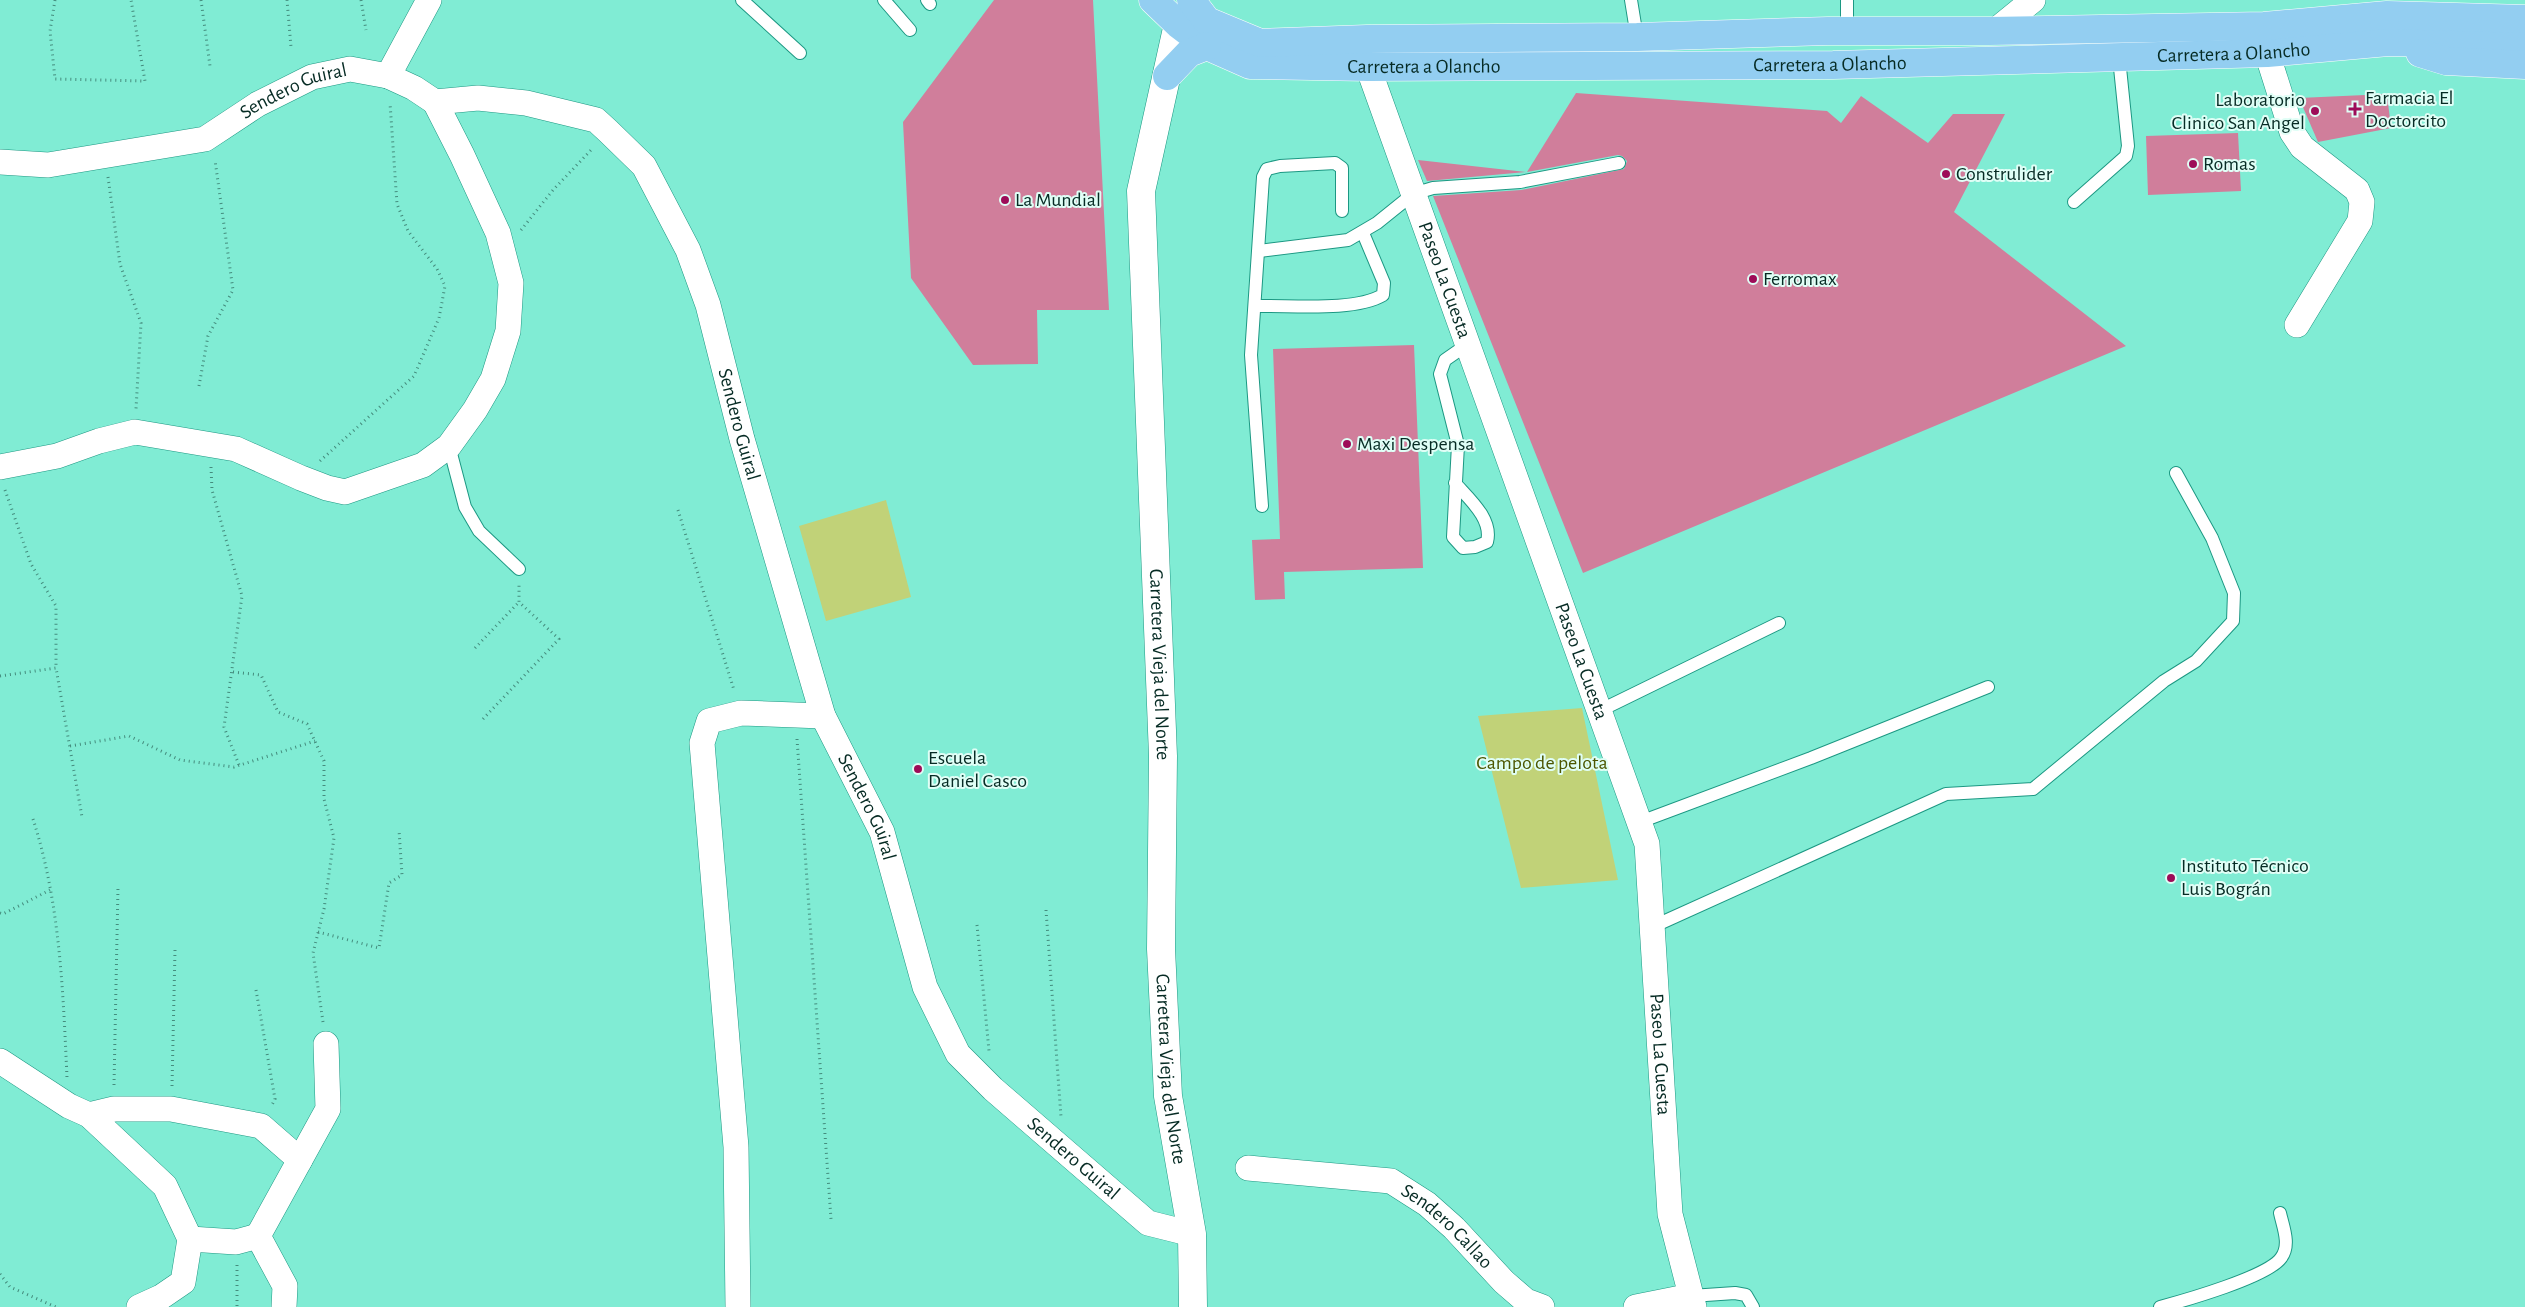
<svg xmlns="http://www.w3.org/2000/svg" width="2525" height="1307" viewBox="0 0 2525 1307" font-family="'Alegreya Sans',sans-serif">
<rect width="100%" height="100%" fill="#80ecd4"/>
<g fill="#c1d278">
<path d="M 886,500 L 911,597 L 826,621 L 799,526 Z"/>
<path d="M 1582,708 L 1618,880 L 1521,888 L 1478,716 Z"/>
</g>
<g fill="#d07e9b">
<path d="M 994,0 L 1093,0 L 1109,310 L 1037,310 L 1038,364 L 973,365 L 911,278 L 903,122 Z"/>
<path d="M 1576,93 L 1827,111 L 1841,123 L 1861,96 L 1928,143 L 1953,114 L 2005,114 L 1954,212 L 2126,346 L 1583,573 L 1433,196 L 1521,190 L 1624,169 L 1627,161 L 1622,156 L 1618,155 L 1527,172 Z"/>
<path d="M 2387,94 L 2391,128 L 2318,142 L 2299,98 Z"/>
<path d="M 2238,133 L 2241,191 L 2148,195 L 2146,136 Z"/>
<path d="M 1418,160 L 1526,172 L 1427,181 Z"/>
<path d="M 1414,345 L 1423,568 L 1284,572 L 1285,599 L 1255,600 L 1252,540 L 1280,539 L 1273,349 Z"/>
</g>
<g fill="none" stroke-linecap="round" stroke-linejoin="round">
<defs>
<g id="service">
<path d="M 742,0 L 800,53"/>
<path d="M 884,0 L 910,30"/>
<path d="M 927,0 L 930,4"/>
<path d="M 1631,0 L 1637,37"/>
<path d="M 1847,0 L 1847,31"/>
<path d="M 2074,202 L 2126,156 L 2128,146 L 2119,58"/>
<path d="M 1259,251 L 1348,240 L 1377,223 L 1413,194 L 1433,188 L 1520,182 L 1619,163"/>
<path d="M 1256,306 C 1290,305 1354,312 1383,295 L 1384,283 L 1363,233"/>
<path d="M 449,446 L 465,507 L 479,531 L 519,569"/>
<path d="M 1455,483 C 1469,499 1493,519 1487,542 L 1475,547 L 1463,548 L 1453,537 L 1458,445 L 1440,374 L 1445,360 L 1468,344"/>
<path d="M 1262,506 L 1251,355 L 1263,177 L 1267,169 L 1280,166 L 1335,163 L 1342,168 L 1342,211"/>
<path d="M 1599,711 L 1779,623"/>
<path d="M 1640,822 L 1811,758 L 1988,687"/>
<path d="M 1652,927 L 1946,794 L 2033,789 L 2164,681 L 2196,661 L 2233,621 L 2234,593 L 2212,538 L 2176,473"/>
<path d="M 1691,1296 L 1735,1293 L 1746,1295 L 1753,1307"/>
<path d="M 2160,1307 C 2186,1300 2267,1277 2281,1258 C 2291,1245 2283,1227 2280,1213"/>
</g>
<g id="minor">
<path d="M 1995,31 L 2033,0"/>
<path id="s1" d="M 1363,48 L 1368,67 L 1647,844 L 1670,1214 L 1694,1307"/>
<path d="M 2267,53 L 2292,132 L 2302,147 L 2357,190 L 2362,202 L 2360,221 L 2297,325"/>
<path d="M 388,76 L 429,0"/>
<path id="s2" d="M 0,162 L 48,165 L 205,139 L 258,104 L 312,77 L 350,69 L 388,76 L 414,88 L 435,102 L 478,98 L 526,103 L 596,120 L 608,131 L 644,166 L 688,250 L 708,305 L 742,439 L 823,716 L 882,832 L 925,987 L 958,1054 L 993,1089 L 1148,1223 L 1192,1234"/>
<path d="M 0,467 L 57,456 L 99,441 L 135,432 L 236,449 L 301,478 L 327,488 L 345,492 L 423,465 L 449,446 L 475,410 L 493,379 L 508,331 L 511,283 L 498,233 L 462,155 L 435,102"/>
<path d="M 0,1061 L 69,1106 L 89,1115 L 165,1186 L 190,1239 L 183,1282 L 161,1297 L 139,1307"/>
<path d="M 89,1115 L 114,1109 L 171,1109 L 261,1126 L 300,1160"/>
<path id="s3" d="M 1248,1168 L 1391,1181 L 1427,1204 L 1454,1228 L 1504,1282 L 1526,1301 L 1542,1307"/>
<path d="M 190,1239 L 236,1242 L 258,1236"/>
<path d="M 284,1307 L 285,1286 L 258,1236 L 328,1109 L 326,1044"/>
<path d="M 738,1307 L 736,1147 L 702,743 L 709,721 L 741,713 L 823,716"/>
<path d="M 1636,1307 L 1691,1296"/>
</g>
<g id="tertiary">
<path id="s4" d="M 1178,24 L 1141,191 L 1163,756 L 1161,949 L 1168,1096 L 1192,1234 L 1193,1307"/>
</g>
<g id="primary">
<path id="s5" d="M 1153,0 L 1178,24 L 1207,46 L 1250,65 L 1368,67 L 1833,65 L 2267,53 L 2388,42 L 2525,43"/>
<path d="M 1191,0 L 1207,21 L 1260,43 L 1367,39 L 1637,37 L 1828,31 L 1989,31 L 2264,26 L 2387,15 L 2525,19"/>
<path d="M 2420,53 L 2446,61 L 2525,65"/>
<path d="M 1167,76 L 1189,53 L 1207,46"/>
</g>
</defs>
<use href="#service" stroke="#1c9883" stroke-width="14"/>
<use href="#minor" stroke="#1c9883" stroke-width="26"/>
<use href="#tertiary" stroke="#1c9883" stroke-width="29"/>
<use href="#primary" stroke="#fff" stroke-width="29"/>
<g stroke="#448c7d" stroke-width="3" stroke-dasharray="1 4" stroke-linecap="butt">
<path d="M 55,0 L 50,31 L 55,79 L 145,81 L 131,0"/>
<path d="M 201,0 L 210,66"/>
<path d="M 287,0 L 291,47"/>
<path d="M 361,0 L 366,30"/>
<path d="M 108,177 L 120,264 L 141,323 L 136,409"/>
<path d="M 521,230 L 553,190 L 593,148"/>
<path d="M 199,386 L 208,336 L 233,290 L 215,160"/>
<path d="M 320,461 L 414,376 L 439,318 L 445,286 L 437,269 L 408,231 L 397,204 L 390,103"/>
<path d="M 211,467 L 212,490 L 242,596 L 224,727 L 239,765"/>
<path d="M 5,490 L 31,564 L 56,606 L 56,668"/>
<path d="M 678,510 L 734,690"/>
<path d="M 475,648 L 519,602"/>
<path d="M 233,672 L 261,675 L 278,712 L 307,724 L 324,761 L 324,799 L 334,838 L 324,909 L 313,953 L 323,1022"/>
<path d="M 0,676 L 56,668 L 82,817"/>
<path d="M 483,719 L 559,639 L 519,602 L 519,585"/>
<path d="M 797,739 L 831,1219"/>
<path d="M 70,746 L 129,736 L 180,760 L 234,767 L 315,741"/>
<path d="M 33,819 C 60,903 63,990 67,1078"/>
<path d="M 1046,910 L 1061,1117"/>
<path d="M 0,913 L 3,914 L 50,890"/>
<path d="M 977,925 L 989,1051"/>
<path d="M 318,932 L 379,948 L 389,883 L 402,875 L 399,830"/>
<path d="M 256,990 L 275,1099 L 272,1105"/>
<path d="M 114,1085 L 118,887"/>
<path d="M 172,1086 L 175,950"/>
<path d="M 237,1265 L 237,1307"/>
<path d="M 0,1274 L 10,1287 L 56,1307"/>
</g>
<use href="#service" stroke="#fff" stroke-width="12"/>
<use href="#minor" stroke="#fff" stroke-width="25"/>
<use href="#tertiary" stroke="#fff" stroke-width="28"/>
<use href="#primary" stroke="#93cef1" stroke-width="28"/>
</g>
<g fill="#9d0c58" stroke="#e0fef6" stroke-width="2">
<path d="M2352.5 101.5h5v5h5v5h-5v5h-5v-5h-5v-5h5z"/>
<circle cx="2315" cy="111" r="5"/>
<circle cx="2193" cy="164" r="5"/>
<circle cx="1946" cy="174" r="5"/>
<circle cx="1005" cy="200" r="5"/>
<circle cx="1753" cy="279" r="5"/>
<circle cx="1347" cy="444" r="5"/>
<circle cx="918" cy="769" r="5"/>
<circle cx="2171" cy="878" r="5"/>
</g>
<g text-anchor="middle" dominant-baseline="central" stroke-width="4" stroke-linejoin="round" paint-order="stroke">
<g font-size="20" fill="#062b24" stroke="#e0fef6">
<text stroke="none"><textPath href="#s5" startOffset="1102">Carretera a Olancho</textPath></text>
<text stroke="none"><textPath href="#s5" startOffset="698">Carretera a Olancho</textPath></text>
<text stroke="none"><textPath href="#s5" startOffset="292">Carretera a Olancho</textPath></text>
<text stroke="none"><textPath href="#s2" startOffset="309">Sendero Guiral</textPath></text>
<text stroke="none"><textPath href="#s1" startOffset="246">Paseo La Cuesta</textPath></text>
<text stroke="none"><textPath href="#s2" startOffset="969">Sendero Guiral</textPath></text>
<text stroke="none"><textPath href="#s1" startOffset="651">Paseo La Cuesta</textPath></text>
<text stroke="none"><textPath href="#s4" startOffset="645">Carretera Vieja del Norte</textPath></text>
<text stroke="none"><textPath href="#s2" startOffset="1374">Sendero Guiral</textPath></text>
<text stroke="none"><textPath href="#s1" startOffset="1056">Paseo La Cuesta</textPath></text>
<text stroke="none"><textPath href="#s4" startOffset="1050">Carretera Vieja del Norte</textPath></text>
<text stroke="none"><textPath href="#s2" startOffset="1794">Sendero Guiral</textPath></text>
<text stroke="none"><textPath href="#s3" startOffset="216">Sendero Callao</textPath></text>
</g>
<g font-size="20" fill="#062b24" stroke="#e0fef6" text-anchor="start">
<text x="2365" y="98">Farmacia El<tspan x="2365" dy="23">Doctorcito</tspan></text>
<text x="2305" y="100" text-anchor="end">Laboratorio<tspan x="2305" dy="23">Clinico San Angel</tspan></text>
<text x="2203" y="164">Romas</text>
<text x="1956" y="174">Construlider</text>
<text x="1015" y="200">La Mundial</text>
<text x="1763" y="279">Ferromax</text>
<text x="1357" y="444">Maxi Despensa</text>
<text x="928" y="758">Escuela<tspan x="928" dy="23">Daniel Casco</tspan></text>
<text x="2181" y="866">Instituto Técnico<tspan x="2181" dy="23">Luis Bográn</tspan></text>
</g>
<g font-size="20" fill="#4c5601" stroke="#e0fef6">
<text x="1542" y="763">Campo de pelota</text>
</g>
</g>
</svg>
